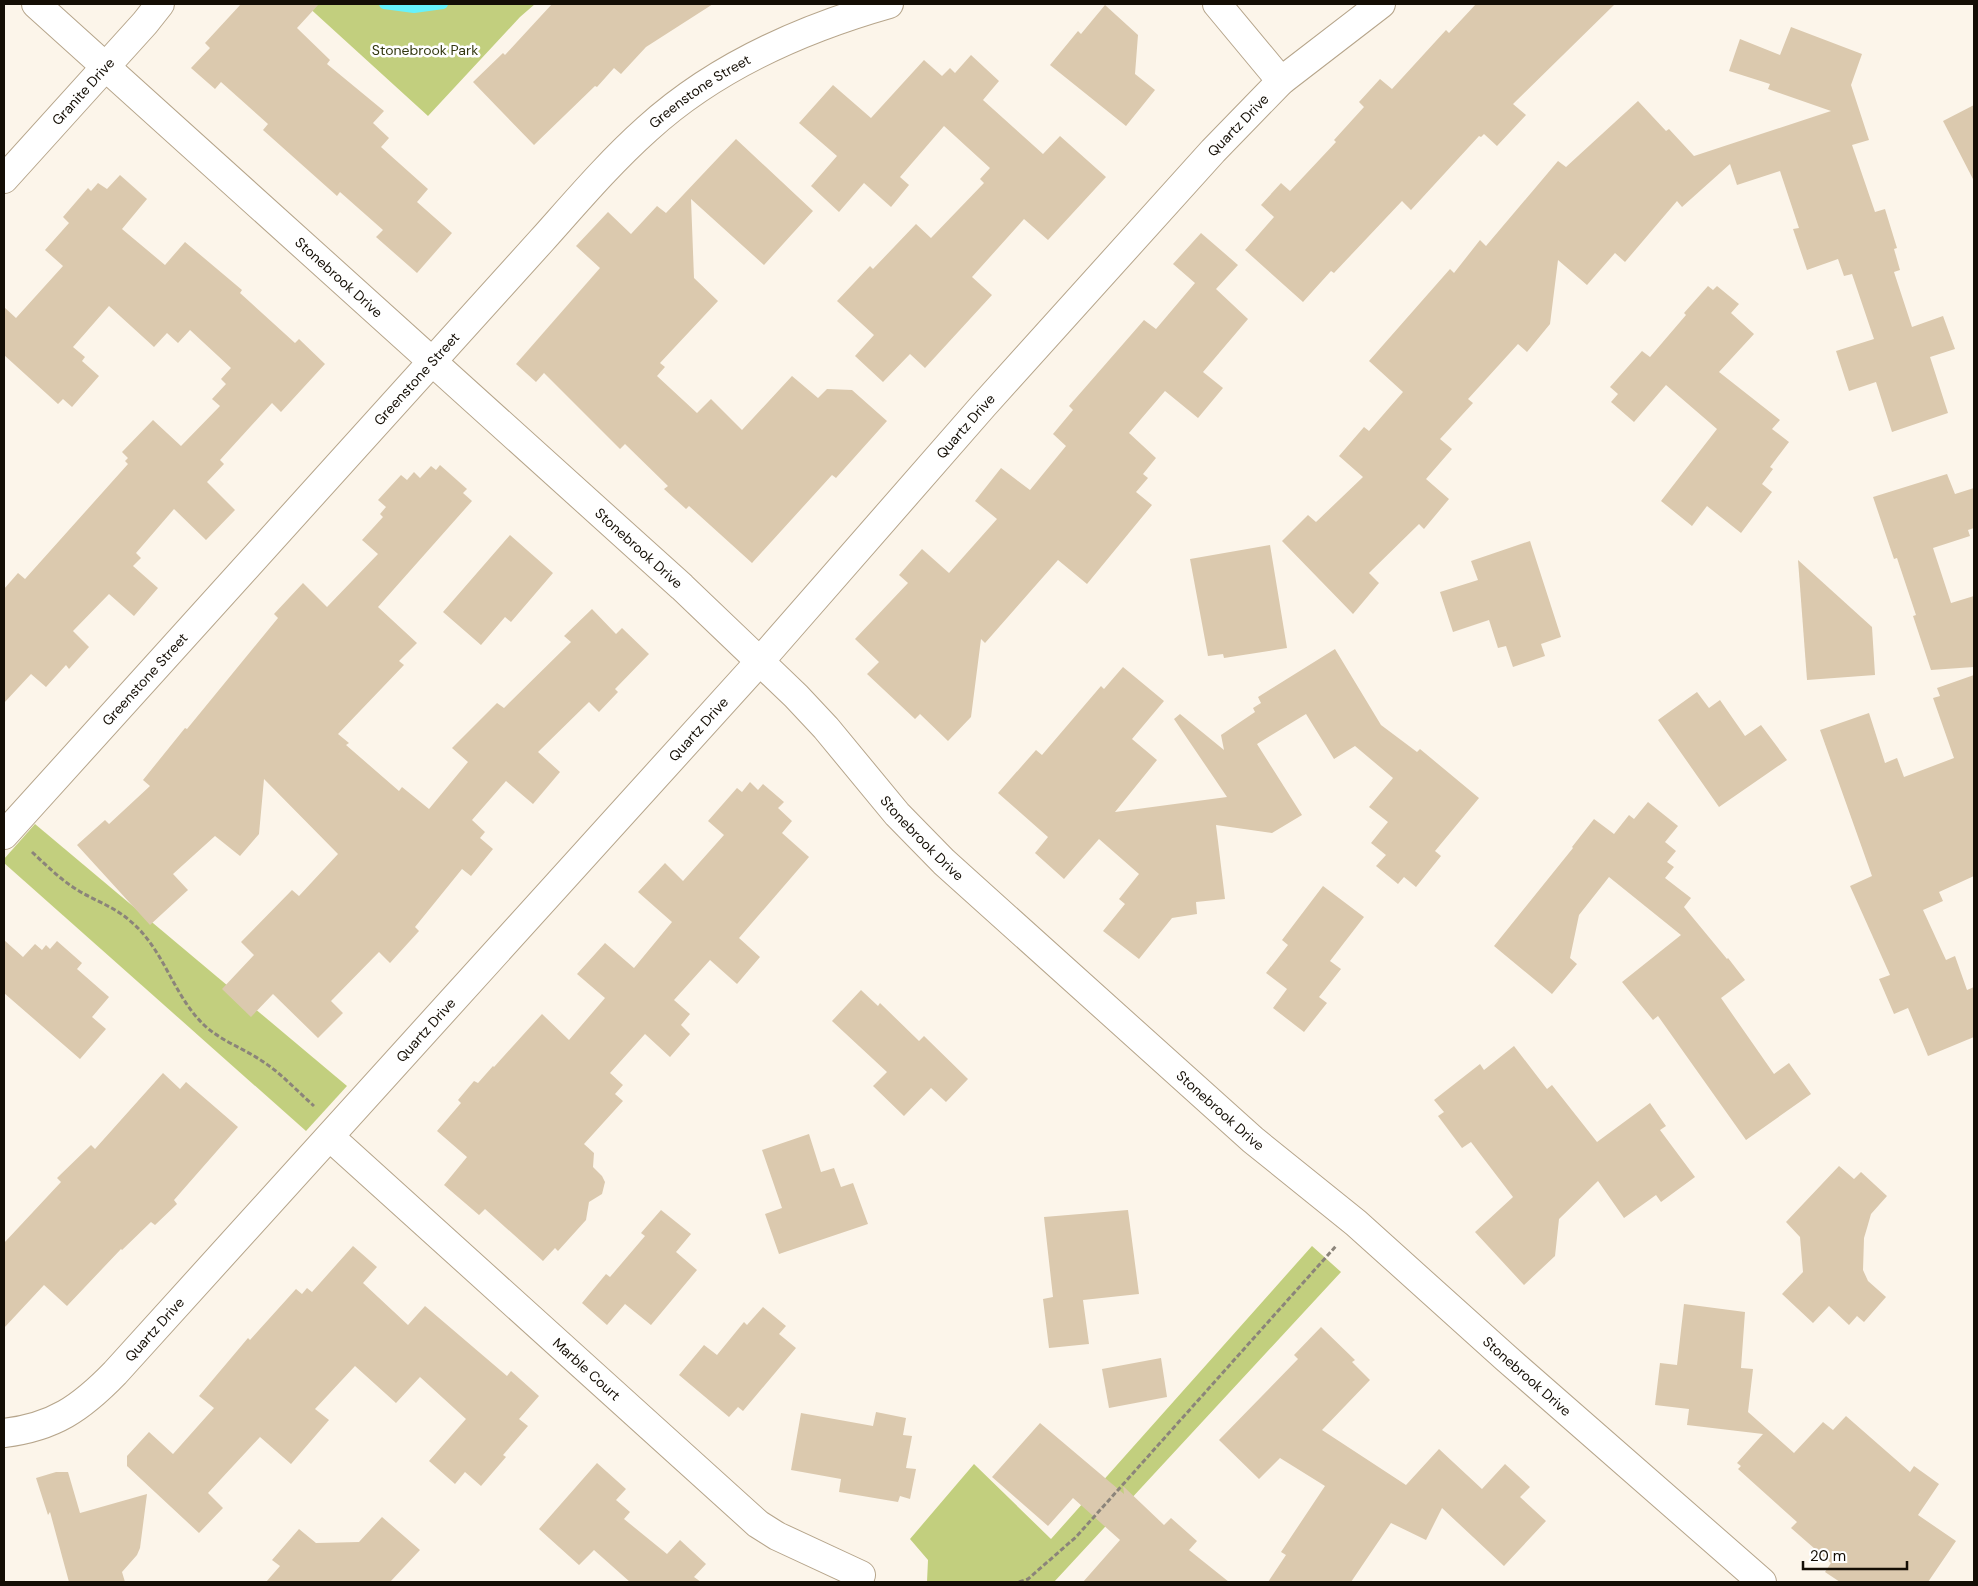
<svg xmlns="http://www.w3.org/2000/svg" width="1978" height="1586" viewBox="0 0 1978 1586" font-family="'DM Sans',sans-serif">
<rect width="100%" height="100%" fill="#fcf5ea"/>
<g fill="#c2cf7e">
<path d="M 305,4 L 535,4 L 520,17 L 428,116 Z"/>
<path d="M 35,824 L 347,1086 L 306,1131 L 4,863 L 4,859 Z"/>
<path d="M 1312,1246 L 1341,1272 L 1054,1582 L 927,1582 L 928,1560 L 910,1539 L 974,1464 L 1051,1539 Z"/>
</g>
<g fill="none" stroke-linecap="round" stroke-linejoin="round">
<path stroke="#67f2fb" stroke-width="10" d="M 384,4 L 414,8 L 443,4"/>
</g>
<g fill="#dbc9ae">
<path d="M 241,4 L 319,4 L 297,28 L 330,60 L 327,64 L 384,111 L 373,123 L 389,138 L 381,147 L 428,189 L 417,202 L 452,233 L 417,273 L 376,237 L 383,230 L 340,192 L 337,196 L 263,130 L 268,124 L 221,82 L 215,89 L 191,68 L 210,48 L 205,43 Z"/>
<path d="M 552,4 L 713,4 L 646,47 L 621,74 L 614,68 L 597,87 L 595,86 L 534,145 L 473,82 L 503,53 L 505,55 Z"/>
<path d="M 1476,4 L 1615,4 L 1513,104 L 1526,115 L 1497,146 L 1484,134 L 1481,137 L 1479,136 L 1411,210 L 1402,201 L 1334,273 L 1331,271 L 1303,302 L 1245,250 L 1274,217 L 1261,205 L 1281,183 L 1290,191 L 1336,142 L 1334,140 L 1364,107 L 1359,102 L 1380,79 L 1392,89 L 1446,30 L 1449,33 Z"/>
<path d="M 1105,5 L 1138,35 L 1135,74 L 1155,90 L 1126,126 L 1050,65 L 1078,31 L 1081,34 Z"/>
<path d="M 1791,27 L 1862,54 L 1851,85 L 1869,140 L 1852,145 L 1875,212 L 1885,209 L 1897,248 L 1894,249 L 1900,270 L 1894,272 L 1912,327 L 1943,316 L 1955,349 L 1930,357 L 1948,413 L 1892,432 L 1876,382 L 1849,391 L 1836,351 L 1874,339 L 1852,274 L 1844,276 L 1838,259 L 1807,270 L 1793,229 L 1799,228 L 1780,171 L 1737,185 L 1730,164 L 1682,207 L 1677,201 L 1625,262 L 1615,253 L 1587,285 L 1558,260 L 1550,324 L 1527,352 L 1518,344 L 1468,399 L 1473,403 L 1440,439 L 1452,449 L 1426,479 L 1449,499 L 1424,529 L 1419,524 L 1369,573 L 1379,583 L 1353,614 L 1282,541 L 1308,515 L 1316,522 L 1363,477 L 1339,456 L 1364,427 L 1369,431 L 1403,392 L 1369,361 L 1450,269 L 1454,273 L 1480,240 L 1486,246 L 1558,161 L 1566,167 L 1638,101 L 1666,131 L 1669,129 L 1694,156 L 1831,111 L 1768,89 L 1770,84 L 1729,71 L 1740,39 L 1780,55 Z"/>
<path d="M 971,55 L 999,81 L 983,100 L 1043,154 L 1060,136 L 1106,177 L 1048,240 L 1024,219 L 972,277 L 992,295 L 925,368 L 910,354 L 883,382 L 855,356 L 874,335 L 837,301 L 870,266 L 873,269 L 916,224 L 931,238 L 984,183 L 980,179 L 990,168 L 944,126 L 900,177 L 909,185 L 891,207 L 864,183 L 839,212 L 811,186 L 837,156 L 799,123 L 833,85 L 871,118 L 924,60 L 942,76 L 950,68 L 955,73 Z"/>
<path d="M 1974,105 L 1974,181 L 1943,121 Z"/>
<path d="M 736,139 L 813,211 L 764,265 L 691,199 L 694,278 L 718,301 L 660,363 L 665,367 L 657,376 L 697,413 L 711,399 L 742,430 L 792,376 L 818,398 L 827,389 L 852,390 L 887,421 L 836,478 L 832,475 L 752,563 L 689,506 L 686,509 L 664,489 L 668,486 L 625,444 L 620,449 L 544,373 L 536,382 L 516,364 L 600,268 L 576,246 L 608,212 L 631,234 L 657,206 L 666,213 Z"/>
<path d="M 120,175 L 147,199 L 122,229 L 165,265 L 185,242 L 242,290 L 240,293 L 295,343 L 299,339 L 325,364 L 281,412 L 272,403 L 220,460 L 224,464 L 207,482 L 235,510 L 206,540 L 174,509 L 136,553 L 141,558 L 133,566 L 158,588 L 134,616 L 109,594 L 73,631 L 89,647 L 69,669 L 66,665 L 46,687 L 31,674 L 4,703 L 4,589 L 18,573 L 25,579 L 128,464 L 125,461 L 128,458 L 122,452 L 153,420 L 181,446 L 220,406 L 212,399 L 226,384 L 221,379 L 231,368 L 190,330 L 178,343 L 167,333 L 154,347 L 109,306 L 73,347 L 85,357 L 82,361 L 99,376 L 72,407 L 63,399 L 58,404 L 4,355 L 4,307 L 16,318 L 63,266 L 45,250 L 69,223 L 63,217 L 88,188 L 91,191 L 98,183 L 107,189 Z"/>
<path d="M 1201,233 L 1238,265 L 1216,289 L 1248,319 L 1203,372 L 1223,388 L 1198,418 L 1165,391 L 1129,433 L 1156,458 L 1143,474 L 1148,478 L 1136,492 L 1152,505 L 1087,584 L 1058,560 L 985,643 L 981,639 L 971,717 L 948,741 L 920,714 L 915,719 L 867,674 L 879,662 L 855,639 L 908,583 L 899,575 L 922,549 L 949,573 L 997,519 L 975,501 L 1001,468 L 1030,490 L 1066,446 L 1053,434 L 1073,410 L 1069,406 L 1144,320 L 1156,329 L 1195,283 L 1173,264 Z"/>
<path d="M 1708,286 L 1713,290 L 1717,286 L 1739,304 L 1731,313 L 1754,334 L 1719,372 L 1780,420 L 1772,429 L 1789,442 L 1770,467 L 1773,469 L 1762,484 L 1772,492 L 1741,533 L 1707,506 L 1692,526 L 1661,501 L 1717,429 L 1666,385 L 1634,422 L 1611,402 L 1618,394 L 1610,387 L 1642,351 L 1650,357 L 1686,315 L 1684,313 Z"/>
<path d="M 440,465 L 467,489 L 463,493 L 472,501 L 378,607 L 417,643 L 399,661 L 404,665 L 338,734 L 349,743 L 346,745 L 399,791 L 402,787 L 429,809 L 468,762 L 452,748 L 497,703 L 504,708 L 571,642 L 564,636 L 592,609 L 616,634 L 622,628 L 649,654 L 615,689 L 618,692 L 599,712 L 589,702 L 538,752 L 560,772 L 533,804 L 506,781 L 472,820 L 485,832 L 480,838 L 493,849 L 471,876 L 462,869 L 415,927 L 419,931 L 390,963 L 379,952 L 331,1001 L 343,1013 L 318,1038 L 273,994 L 251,1017 L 222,989 L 254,955 L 241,942 L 292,890 L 299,896 L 338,854 L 264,779 L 259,834 L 240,856 L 215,836 L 173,874 L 188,890 L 150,925 L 77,845 L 105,820 L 109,824 L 150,786 L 143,780 L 185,728 L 187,729 L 278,618 L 274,614 L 303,583 L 327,607 L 378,554 L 362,540 L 383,517 L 380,514 L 386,507 L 378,500 L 401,475 L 407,480 L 414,472 L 420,478 L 431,466 L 436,470 Z"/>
<path d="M 1947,474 L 1955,494 L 1974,488 L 1974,528 L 1968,530 L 1970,536 L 1933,548 L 1951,603 L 1974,596 L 1974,667 L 1931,670 L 1913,616 L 1916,615 L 1897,558 L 1894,559 L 1873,497 Z"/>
<path d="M 510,535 L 553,573 L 511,622 L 505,617 L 481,645 L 443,612 Z"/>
<path d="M 1530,541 L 1561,637 L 1541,644 L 1545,656 L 1513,667 L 1506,646 L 1498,648 L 1489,620 L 1453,632 L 1440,592 L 1478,580 L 1471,561 Z"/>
<path d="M 1270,545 L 1287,648 L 1224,658 L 1223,654 L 1208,656 L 1190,559 Z"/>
<path d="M 1798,560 L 1872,627 L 1875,675 L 1807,680 Z"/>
<path d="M 1335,649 L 1381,725 L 1417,752 L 1420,749 L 1479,798 L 1435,851 L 1441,856 L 1416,887 L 1404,877 L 1398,884 L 1376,866 L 1386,855 L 1371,843 L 1388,822 L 1369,807 L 1393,778 L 1355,746 L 1334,759 L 1306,714 L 1257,744 L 1302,815 L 1272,833 L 1216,825 L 1225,899 L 1196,902 L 1197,914 L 1172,918 L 1139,959 L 1103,931 L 1125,904 L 1119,899 L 1139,874 L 1099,839 L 1064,879 L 1035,853 L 1048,837 L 998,793 L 1036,750 L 1042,755 L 1101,686 L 1104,689 L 1123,667 L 1164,701 L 1132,739 L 1157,760 L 1115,812 L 1227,797 L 1174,719 L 1180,714 L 1224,750 L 1221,735 L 1255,712 L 1253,708 L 1261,703 L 1258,697 Z"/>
<path d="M 1974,675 L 1974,876 L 1939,892 L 1943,901 L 1923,910 L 1946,960 L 1955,956 L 1967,990 L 1974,987 L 1974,1037 L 1928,1056 L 1908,1008 L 1894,1014 L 1879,979 L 1890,975 L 1850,886 L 1872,876 L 1820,730 L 1869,713 L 1885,763 L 1897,758 L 1904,777 L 1954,758 L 1933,698 L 1940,696 L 1937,688 Z"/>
<path d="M 1697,692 L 1709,708 L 1720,700 L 1745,736 L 1761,725 L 1787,760 L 1719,807 L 1658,720 Z"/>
<path d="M 750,782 L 758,790 L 763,784 L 784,802 L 778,808 L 792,821 L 782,833 L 809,857 L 739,938 L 760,957 L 737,984 L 710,960 L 674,1000 L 690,1014 L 681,1025 L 690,1034 L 670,1057 L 645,1034 L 610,1073 L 623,1085 L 615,1094 L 623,1101 L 584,1144 L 594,1153 L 593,1167 L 602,1176 L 605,1182 L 602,1194 L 589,1202 L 586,1220 L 558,1251 L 555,1248 L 543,1261 L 485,1209 L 479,1215 L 444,1185 L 467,1157 L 437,1131 L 461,1103 L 458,1100 L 474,1081 L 478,1083 L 493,1066 L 494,1067 L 542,1014 L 569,1040 L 605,998 L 577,974 L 605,943 L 634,968 L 672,922 L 638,892 L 665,863 L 683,881 L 724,835 L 708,821 L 737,788 L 742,792 Z"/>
<path d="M 1648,802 L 1678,826 L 1665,842 L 1676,851 L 1667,862 L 1674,867 L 1665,878 L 1691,898 L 1684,907 L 1727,959 L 1728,958 L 1745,980 L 1721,998 L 1774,1074 L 1789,1063 L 1811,1094 L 1746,1140 L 1658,1016 L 1653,1020 L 1622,982 L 1681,935 L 1609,877 L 1579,915 L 1570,958 L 1577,964 L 1552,994 L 1494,946 L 1573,848 L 1572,847 L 1594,819 L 1614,834 L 1629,815 L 1634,819 Z"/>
<path d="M 1323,886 L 1364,917 L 1330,961 L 1341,969 L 1319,997 L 1327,1003 L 1304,1032 L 1273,1008 L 1287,989 L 1266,973 L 1288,945 L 1282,940 Z"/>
<path d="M 4,940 L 23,957 L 35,944 L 42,950 L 46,945 L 50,949 L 57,941 L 82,963 L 77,969 L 109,997 L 92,1017 L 106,1029 L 80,1059 L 4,993 Z"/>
<path d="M 861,990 L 878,1006 L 880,1003 L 919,1041 L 924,1036 L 968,1079 L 946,1102 L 931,1088 L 904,1116 L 873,1086 L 887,1072 L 832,1021 Z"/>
<path d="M 1514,1046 L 1547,1089 L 1552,1085 L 1597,1142 L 1650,1103 L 1666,1126 L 1660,1130 L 1695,1177 L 1661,1202 L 1656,1195 L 1624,1218 L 1598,1181 L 1559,1219 L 1555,1256 L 1524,1285 L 1475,1232 L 1513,1197 L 1471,1142 L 1462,1148 L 1438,1116 L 1444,1112 L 1434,1100 L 1480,1064 L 1484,1070 Z"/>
<path d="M 163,1073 L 180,1089 L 186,1082 L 238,1127 L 174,1200 L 177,1204 L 155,1225 L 151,1222 L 122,1250 L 121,1249 L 67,1306 L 44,1285 L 4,1328 L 4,1243 L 61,1182 L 57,1178 L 91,1145 L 95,1149 Z"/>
<path d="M 809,1134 L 821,1172 L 834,1168 L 841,1187 L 853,1183 L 868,1224 L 779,1254 L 765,1214 L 782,1208 L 762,1150 Z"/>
<path d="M 1839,1166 L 1854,1179 L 1861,1172 L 1887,1196 L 1871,1214 L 1867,1228 L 1864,1238 L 1863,1270 L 1868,1281 L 1886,1297 L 1864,1322 L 1857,1316 L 1849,1325 L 1829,1306 L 1813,1323 L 1782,1294 L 1803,1272 L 1800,1237 L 1786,1222 Z"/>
<path d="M 661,1210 L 691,1234 L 676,1252 L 697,1270 L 651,1325 L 625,1304 L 607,1325 L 582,1303 L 606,1274 L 610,1277 L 645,1236 L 641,1233 Z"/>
<path d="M 1128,1210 L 1139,1294 L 1083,1300 L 1089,1344 L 1049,1348 L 1043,1299 L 1053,1297 L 1044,1217 Z"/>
<path d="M 353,1246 L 377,1267 L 363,1283 L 408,1325 L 425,1306 L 507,1376 L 511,1371 L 539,1396 L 519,1419 L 528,1426 L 503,1455 L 506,1457 L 481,1486 L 465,1472 L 455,1484 L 429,1461 L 466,1419 L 420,1377 L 396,1403 L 355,1366 L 315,1409 L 329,1420 L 291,1464 L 260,1437 L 208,1493 L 223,1508 L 199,1533 L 127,1466 L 127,1456 L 149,1432 L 173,1454 L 214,1408 L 199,1396 L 248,1338 L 250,1340 L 296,1289 L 302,1294 L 307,1288 L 312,1292 Z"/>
<path d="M 1684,1304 L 1745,1312 L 1741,1368 L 1753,1369 L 1748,1412 L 1794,1453 L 1823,1422 L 1833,1430 L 1846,1416 L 1910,1472 L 1914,1466 L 1939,1484 L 1918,1515 L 1956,1541 L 1928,1582 L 1840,1582 L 1825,1572 L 1831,1563 L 1791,1528 L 1797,1522 L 1738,1469 L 1741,1466 L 1737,1463 L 1763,1434 L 1687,1425 L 1689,1409 L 1655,1405 L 1660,1363 L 1677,1365 Z"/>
<path d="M 763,1307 L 786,1326 L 779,1334 L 796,1348 L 743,1411 L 738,1407 L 729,1417 L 679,1375 L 704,1345 L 717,1355 L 744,1322 L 747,1325 Z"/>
<path d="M 1321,1327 L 1355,1360 L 1352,1362 L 1370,1380 L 1322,1430 L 1406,1485 L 1439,1449 L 1482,1489 L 1505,1464 L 1530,1487 L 1520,1497 L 1546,1521 L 1504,1566 L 1442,1508 L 1426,1540 L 1391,1523 L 1351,1582 L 1268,1582 L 1286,1555 L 1281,1552 L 1325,1486 L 1280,1458 L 1259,1479 L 1219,1440 L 1298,1359 L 1294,1355 Z"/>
<path d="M 1161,1358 L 1167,1397 L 1109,1408 L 1102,1369 Z"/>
<path d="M 876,1412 L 906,1418 L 903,1435 L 912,1436 L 906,1468 L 916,1469 L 910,1499 L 900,1496 L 898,1502 L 839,1492 L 841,1479 L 791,1470 L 801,1413 L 873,1426 Z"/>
<path d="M 1040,1423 L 1124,1494 L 1123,1486 L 1164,1525 L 1171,1518 L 1197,1541 L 1189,1550 L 1229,1582 L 1083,1582 L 1120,1540 L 1073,1498 L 1048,1526 L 992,1477 Z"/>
<path d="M 597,1463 L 626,1489 L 616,1500 L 630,1512 L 624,1519 L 667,1554 L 680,1540 L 706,1564 L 694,1577 L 701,1582 L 630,1582 L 594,1550 L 579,1565 L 539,1529 Z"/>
<path d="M 56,1472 L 68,1472 L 80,1513 L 147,1494 L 140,1548 L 137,1555 L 122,1572 L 125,1582 L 69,1582 L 50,1512 L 48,1515 L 36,1478 Z"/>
<path d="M 382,1517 L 420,1550 L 390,1582 L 266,1582 L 280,1566 L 272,1560 L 299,1529 L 316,1543 L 359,1542 Z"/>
</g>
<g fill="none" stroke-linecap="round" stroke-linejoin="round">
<defs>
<g id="minor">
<path id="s1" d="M 36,4 L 682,587 L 796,696 L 826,728 L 897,814 L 944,862 L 1253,1140 L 1356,1223 L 1506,1358 L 1762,1582"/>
<path d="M 1217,4 L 1281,81"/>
<path id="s2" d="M 4,179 L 145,23 L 160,4"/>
<path id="s3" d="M 4,835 L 542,240 C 576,202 609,163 647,129 C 715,67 801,29 889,4"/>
<path id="s4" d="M 330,1137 L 758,1524 L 777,1536 L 861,1575"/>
<path id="s5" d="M 4,1433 C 54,1427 81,1408 115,1373 L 761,660 L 983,406 L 1213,151 L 1281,81 L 1381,4"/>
</g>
</defs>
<use href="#minor" stroke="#b6a58b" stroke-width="30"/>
<g stroke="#8b847a" stroke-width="3" stroke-dasharray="5 2.5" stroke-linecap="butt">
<path d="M 32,852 C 47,866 62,881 79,891 C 96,901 114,907 129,920 C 164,948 172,994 204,1025 C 221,1041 243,1048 262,1061 C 281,1073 297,1091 314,1106"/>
<path d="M 1019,1582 L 1028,1579 L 1076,1537 L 1336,1246"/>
</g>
<use href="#minor" stroke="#fff" stroke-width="28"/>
</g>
<g text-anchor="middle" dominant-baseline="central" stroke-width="5" stroke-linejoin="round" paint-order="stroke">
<g font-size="14" fill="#333810" stroke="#fff">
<text x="425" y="50">Stonebrook Park</text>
</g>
<g font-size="14" fill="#140e05" stroke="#fff">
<text stroke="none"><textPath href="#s2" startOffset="118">Granite Drive</textPath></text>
<text stroke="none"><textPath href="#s3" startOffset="1020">Greenstone Street</textPath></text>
<text stroke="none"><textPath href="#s5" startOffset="1808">Quartz Drive</textPath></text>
<text stroke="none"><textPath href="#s1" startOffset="408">Stonebrook Drive</textPath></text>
<text stroke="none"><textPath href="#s3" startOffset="615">Greenstone Street</textPath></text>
<text stroke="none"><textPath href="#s5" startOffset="1402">Quartz Drive</textPath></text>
<text stroke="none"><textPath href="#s1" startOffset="812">Stonebrook Drive</textPath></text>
<text stroke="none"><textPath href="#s3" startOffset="210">Greenstone Street</textPath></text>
<text stroke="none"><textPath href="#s5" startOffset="998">Quartz Drive</textPath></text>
<text stroke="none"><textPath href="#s1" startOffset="1218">Stonebrook Drive</textPath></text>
<text stroke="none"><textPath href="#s5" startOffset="592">Quartz Drive</textPath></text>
<text stroke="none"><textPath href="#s1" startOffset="1622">Stonebrook Drive</textPath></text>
<text stroke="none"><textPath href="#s5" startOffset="188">Quartz Drive</textPath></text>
<text stroke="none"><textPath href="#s4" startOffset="346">Marble Court</textPath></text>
<text stroke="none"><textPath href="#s1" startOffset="2028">Stonebrook Drive</textPath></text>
</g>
</g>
<rect width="1978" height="1586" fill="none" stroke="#140e05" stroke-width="10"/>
<path d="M1803 1561v8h104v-8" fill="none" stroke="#140e05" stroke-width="2.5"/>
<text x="1810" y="1561" font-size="15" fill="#140e05" stroke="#ffffff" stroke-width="4" paint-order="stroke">20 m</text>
</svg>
